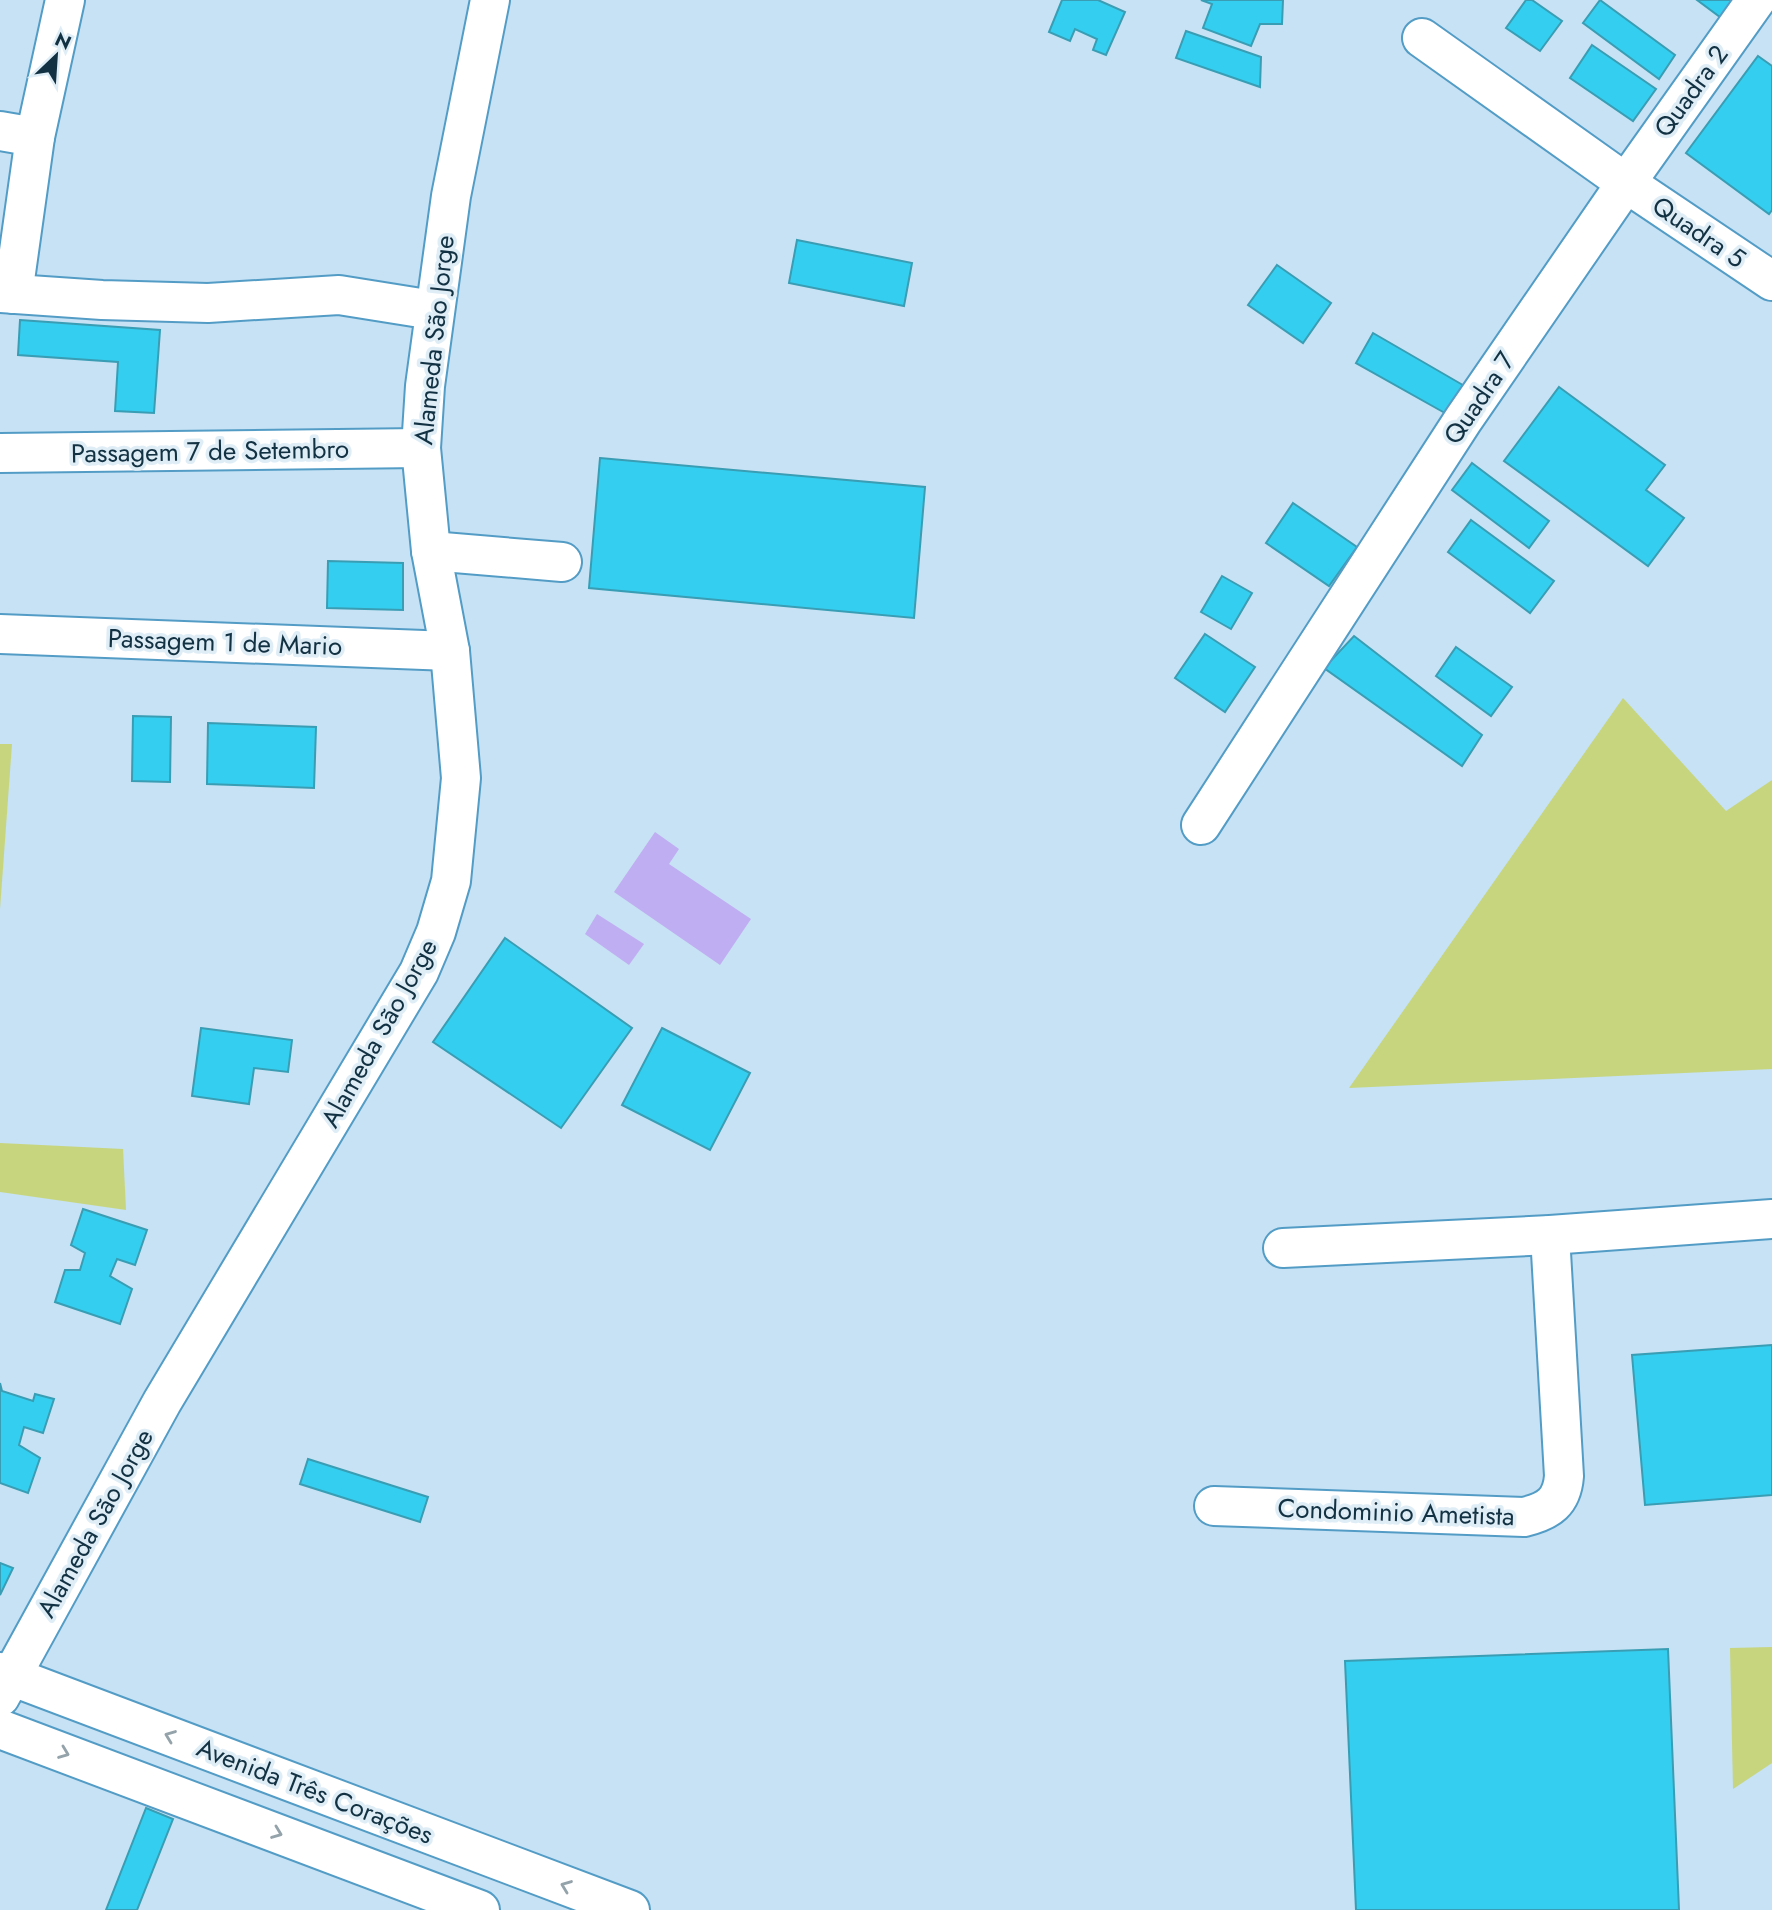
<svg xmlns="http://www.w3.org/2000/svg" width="1772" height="1910" viewBox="0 0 1772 1910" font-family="Jost,sans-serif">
<rect width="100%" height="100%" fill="#c6e2f4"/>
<g fill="#c7d57e">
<path d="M 1623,698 L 1726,811 L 1772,780 L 1772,1069 L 1349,1088 Z"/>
<path d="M 0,744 L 12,744 L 0,909 Z"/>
<path d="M 0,1143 L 123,1149 L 126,1210 L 0,1192 Z"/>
<path d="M 1772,1647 L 1772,1763 L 1733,1789 L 1730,1648 Z"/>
</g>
<g fill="#c0aef2">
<path d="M 655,832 L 679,849 L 669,864 L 751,919 L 720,965 L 614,892 Z"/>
<path d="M 597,914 L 644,944 L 629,965 L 585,934 Z"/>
</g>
<g fill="#34cff0" stroke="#399db4" stroke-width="2">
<path d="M 1062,0 L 1098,0 L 1125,12 L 1106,55 L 1093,50 L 1097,39 L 1075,29 L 1070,41 L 1049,32 Z"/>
<path d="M 1201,0 L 1283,0 L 1282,24 L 1260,24 L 1251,46 L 1203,28 L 1212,4 Z"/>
<path d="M 1526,0 L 1532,0 L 1562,21 L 1540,51 L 1506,28 Z"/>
<path d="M 1600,0 L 1675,55 L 1659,79 L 1583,23 Z"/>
<path d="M 1697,0 L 1733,0 L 1720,17 Z"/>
<path d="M 1186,31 L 1261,57 L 1260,87 L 1176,58 Z"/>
<path d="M 1592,45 L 1656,89 L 1633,121 L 1570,78 Z"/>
<path d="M 1758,56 L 1772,66 L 1772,210 L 1769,214 L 1686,153 Z"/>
<path d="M 797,240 L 912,263 L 904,306 L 789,283 Z"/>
<path d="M 1277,265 L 1331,303 L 1303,343 L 1248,305 Z"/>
<path d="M 20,320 L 160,330 L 154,413 L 115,411 L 118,362 L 18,355 Z"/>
<path d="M 1373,333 L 1468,388 L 1452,417 L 1356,363 Z"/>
<path d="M 1559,387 L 1665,465 L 1646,490 L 1684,518 L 1648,566 L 1504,461 Z"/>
<path d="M 600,458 L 925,487 L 914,618 L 589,588 Z"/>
<path d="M 1472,463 L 1549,521 L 1529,548 L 1452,490 Z"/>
<path d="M 1293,503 L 1357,547 L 1329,586 L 1266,543 Z"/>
<path d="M 1471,520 L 1554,581 L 1530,613 L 1448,552 Z"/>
<path d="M 328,561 L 403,563 L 403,610 L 327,608 Z"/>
<path d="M 1222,576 L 1252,593 L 1231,629 L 1201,612 Z"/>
<path d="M 1205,634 L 1255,667 L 1225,712 L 1175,678 Z"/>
<path d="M 1354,636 L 1482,735 L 1462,766 L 1324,668 Z"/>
<path d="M 1456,647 L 1512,687 L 1491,716 L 1436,676 Z"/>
<path d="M 133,716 L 171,717 L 170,782 L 132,781 Z"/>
<path d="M 208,723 L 316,727 L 314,788 L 207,784 Z"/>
<path d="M 505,938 L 632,1028 L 561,1128 L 433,1042 Z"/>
<path d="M 201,1028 L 292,1040 L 288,1072 L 254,1068 L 249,1104 L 192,1096 Z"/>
<path d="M 662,1028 L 750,1073 L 710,1150 L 622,1105 Z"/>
<path d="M 83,1209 L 147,1230 L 135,1265 L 117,1259 L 110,1276 L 132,1289 L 120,1324 L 55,1302 L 65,1270 L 80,1270 L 85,1253 L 71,1245 Z"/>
<path d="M 1772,1345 L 1772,1495 L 1645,1505 L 1632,1355 Z"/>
<path d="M 0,1383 L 2,1391 L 33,1401 L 35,1394 L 54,1399 L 43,1433 L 24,1427 L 19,1445 L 40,1458 L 28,1493 L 0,1483 Z"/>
<path d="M 308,1459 L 428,1497 L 420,1522 L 300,1484 Z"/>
<path d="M 0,1563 L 13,1568 L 0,1595 Z"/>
<path d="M 1668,1649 L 1679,1910 L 1356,1910 L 1345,1661 Z"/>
<path d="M 146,1808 L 173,1819 L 137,1910 L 106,1910 Z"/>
</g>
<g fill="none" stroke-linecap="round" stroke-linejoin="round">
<defs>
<g id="minor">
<path d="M 1422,38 L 1626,183 L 1772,281"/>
<path d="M 0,131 L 35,137"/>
<path d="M 0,293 L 102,300 L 208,303 L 339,295 L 433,310"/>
<path d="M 13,294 L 35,137 L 65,0"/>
<path d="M 0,453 L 421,448"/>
<path d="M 431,551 L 562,562"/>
<path d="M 0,634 L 450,651"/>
<path d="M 1201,825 L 1463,420 L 1626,183 L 1756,0"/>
<path d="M 1283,1248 L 1550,1235 L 1772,1219"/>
<path d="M 1214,1506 L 1524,1517 C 1549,1511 1562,1502 1564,1476 L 1550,1235"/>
<path d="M 0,1672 L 630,1910"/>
<path d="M 0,1697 L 162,1402 L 419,972 L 436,932 L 451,881 L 461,778 L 450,651 L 431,551 L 421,448 L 425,386 L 451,196 L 490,0"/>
<path d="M 0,1729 L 480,1910"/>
</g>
</defs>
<use href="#minor" stroke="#539cc6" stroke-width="42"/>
<use href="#minor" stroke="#fff" stroke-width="38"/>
</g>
<defs><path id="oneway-chevron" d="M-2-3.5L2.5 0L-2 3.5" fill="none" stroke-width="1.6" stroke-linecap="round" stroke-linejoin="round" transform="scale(1.75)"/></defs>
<g stroke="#94a2aa">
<use href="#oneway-chevron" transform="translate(170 1736) rotate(-159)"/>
<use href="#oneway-chevron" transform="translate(64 1753) rotate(21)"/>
<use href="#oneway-chevron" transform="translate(277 1833) rotate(21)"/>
<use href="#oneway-chevron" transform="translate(566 1886) rotate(-159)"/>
</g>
<g text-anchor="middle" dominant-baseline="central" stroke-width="7" stroke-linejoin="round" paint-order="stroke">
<g font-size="26" fill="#123142" stroke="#dfedf6">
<text transform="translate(1691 91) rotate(-54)">Quadra 2</text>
<text transform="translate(1699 232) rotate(34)">Quadra 5</text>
<text transform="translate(434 340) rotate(-84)">Alameda São Jorge</text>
<text transform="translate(1479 398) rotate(-56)">Quadra 7</text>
<text transform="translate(210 451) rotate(-1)">Passagem 7 de Setembro</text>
<text transform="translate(225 642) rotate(2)">Passagem 1 de Mario</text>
<text transform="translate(379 1033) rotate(-61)">Alameda São Jorge</text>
<text transform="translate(1396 1512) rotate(2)">Condominio Ametista</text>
<text transform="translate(95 1523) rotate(-61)">Alameda São Jorge</text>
<text transform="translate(315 1791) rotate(21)">Avenida Três Corações</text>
</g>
</g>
<g transform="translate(56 56) rotate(25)" stroke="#dfedf6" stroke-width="5" paint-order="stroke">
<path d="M0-5L12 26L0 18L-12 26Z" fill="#123142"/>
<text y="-10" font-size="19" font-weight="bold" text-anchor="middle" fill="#123142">N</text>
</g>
</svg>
